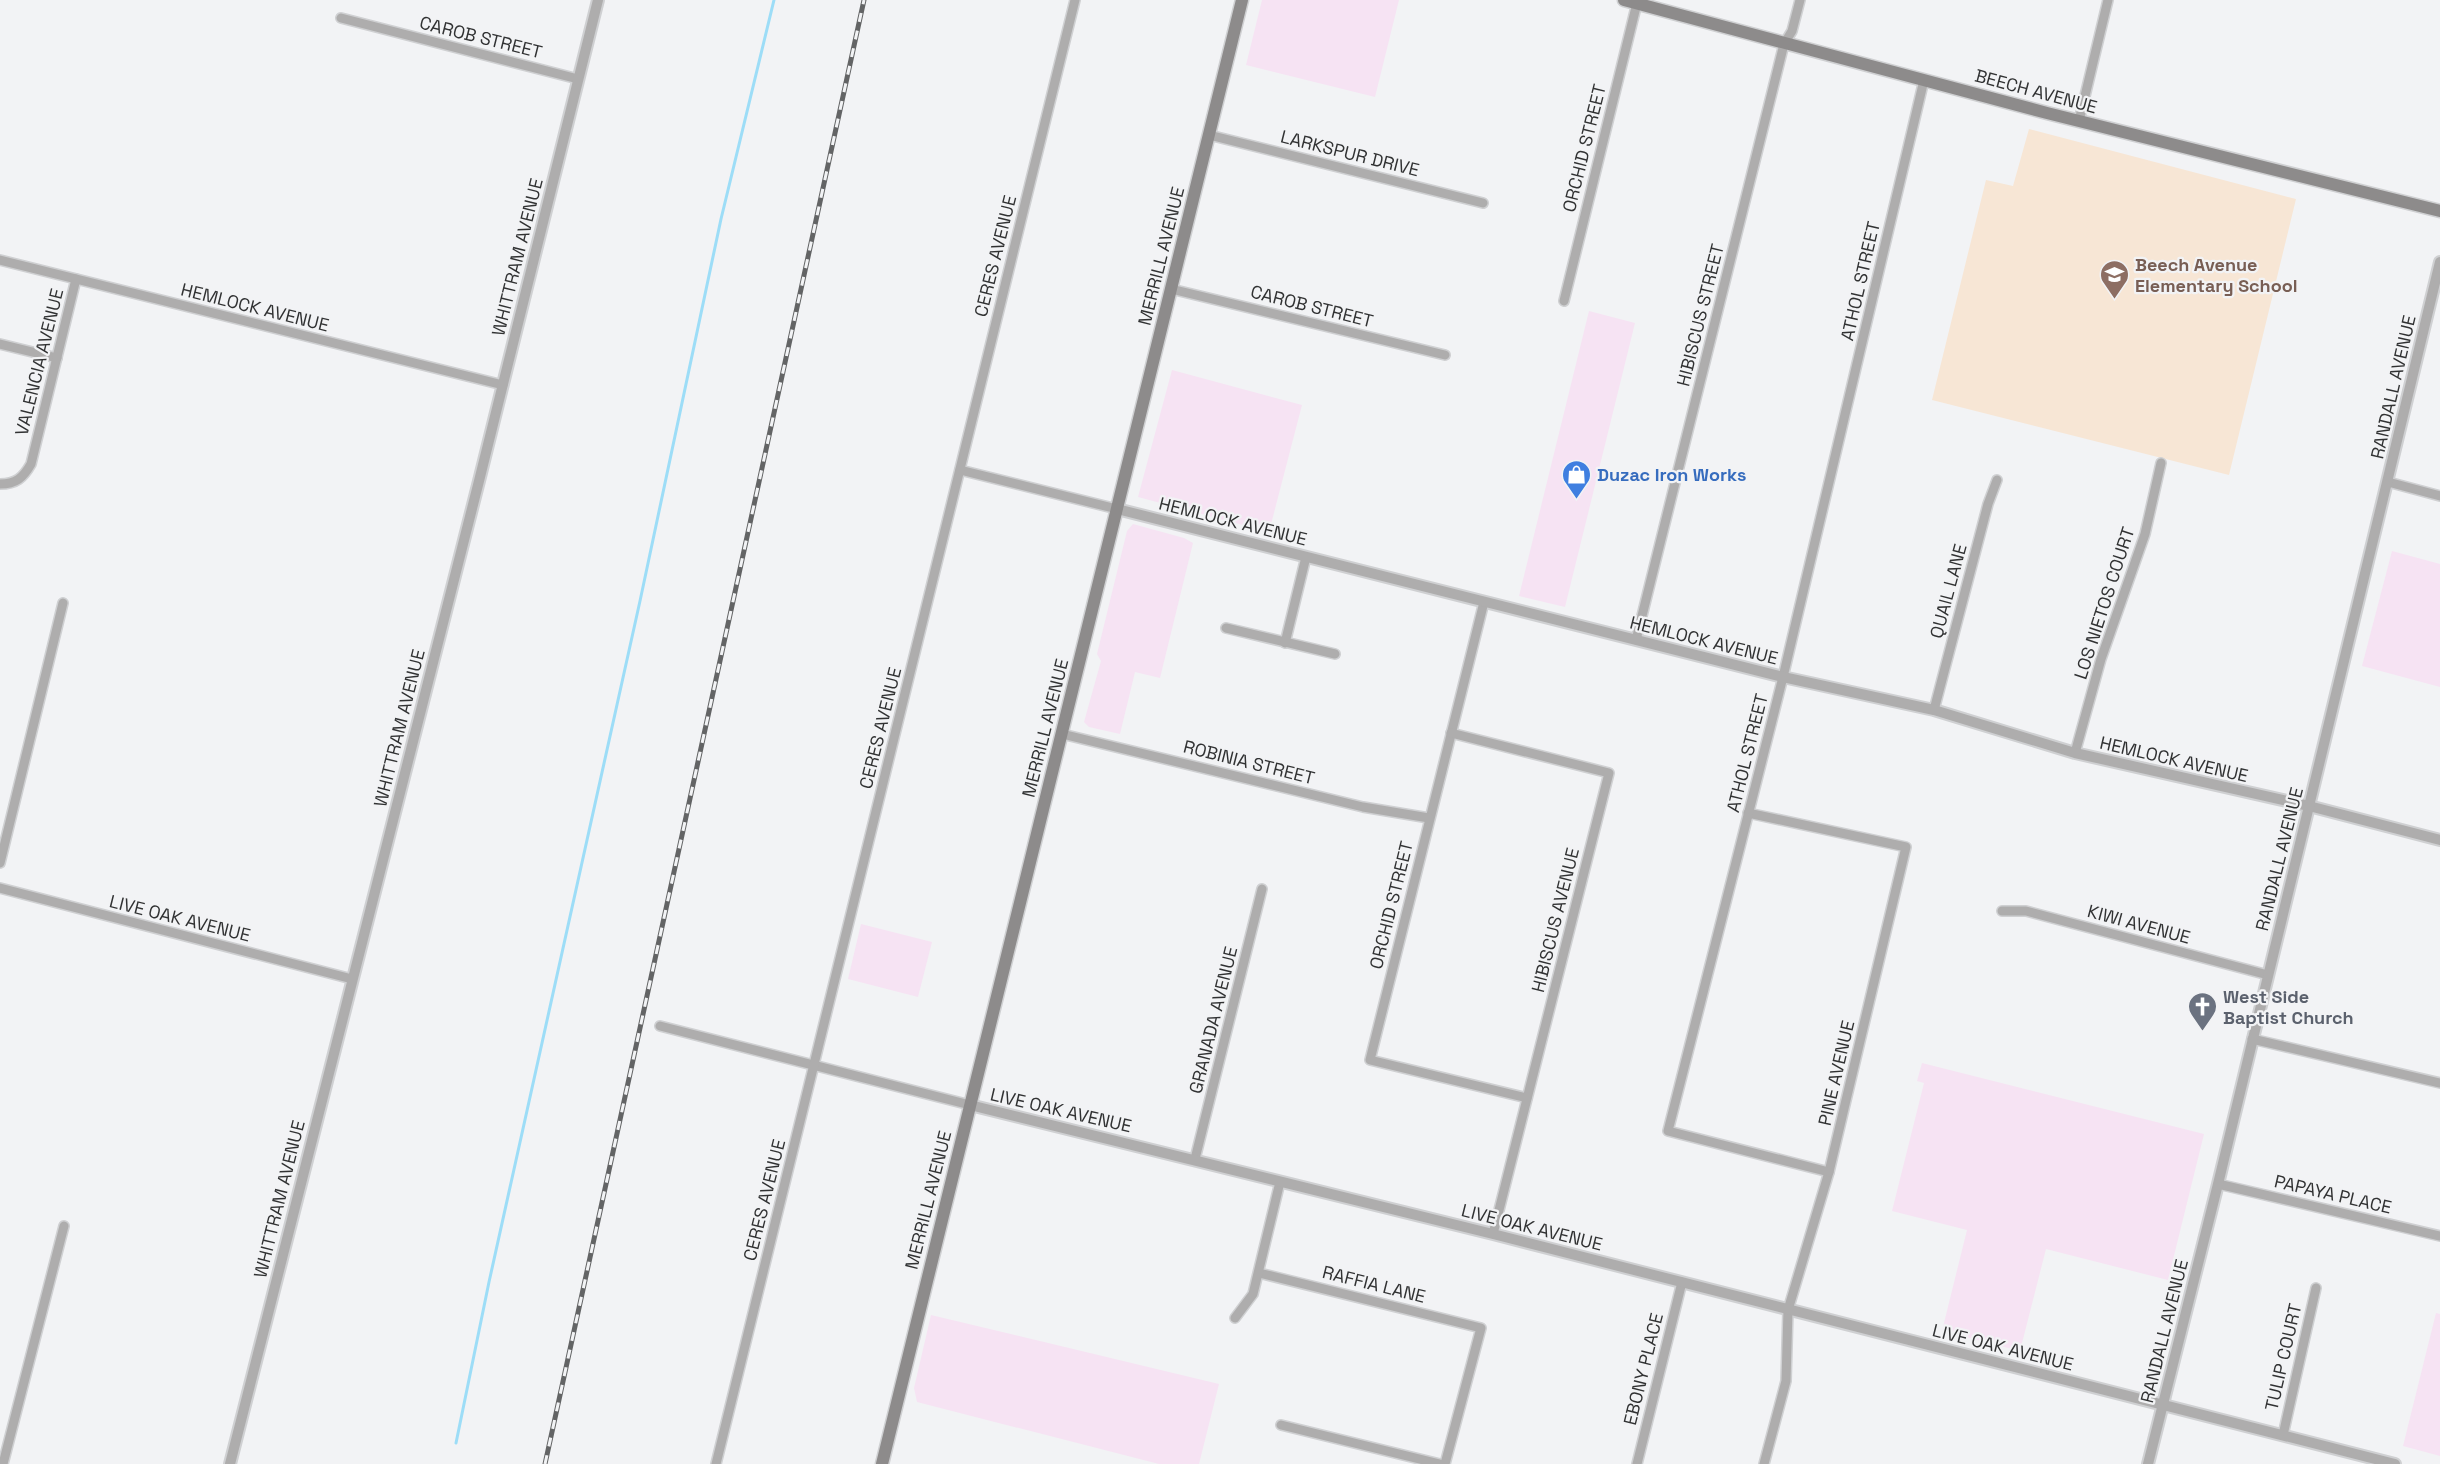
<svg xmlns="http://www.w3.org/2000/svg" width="2440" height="1464" viewBox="0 0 2440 1464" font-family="'Space Grotesk',sans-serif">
<rect width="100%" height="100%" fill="#f2f3f5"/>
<g fill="#f6e3f3">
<path d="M 1262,0 L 1399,0 L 1375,97 L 1246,65 Z"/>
<path d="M 1589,311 L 1635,323 L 1565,607 L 1519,596 Z"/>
<path d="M 1172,370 L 1302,405 L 1269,532 L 1138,497 Z"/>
<path d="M 1133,524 L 1184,538 L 1193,543 L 1160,678 L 1135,672 L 1120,734 L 1089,727 L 1084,722 L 1101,661 L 1097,654 L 1127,531 Z"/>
<path d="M 2392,551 L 2440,564 L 2440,687 L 2362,666 Z"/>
<path d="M 861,924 L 932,942 L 918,997 L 848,979 Z"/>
<path d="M 1922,1063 L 2204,1134 L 2168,1280 L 2046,1249 L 2020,1351 L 1942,1331 L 1967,1230 L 1892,1211 L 1924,1083 L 1917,1081 Z"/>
<path d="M 2436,1313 L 2440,1314 L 2440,1456 L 2403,1446 Z"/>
<path d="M 931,1315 L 1219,1384 L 1199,1464 L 1159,1464 L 917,1402 L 914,1388 Z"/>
</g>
<path fill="#f7e6d5" d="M 2029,129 L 2296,199 L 2229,475 L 1932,400 L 1986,180 L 2013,186 Z"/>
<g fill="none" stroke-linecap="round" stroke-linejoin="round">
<path stroke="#9dddf7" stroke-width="3" d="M 456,1443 L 489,1282 L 640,601 L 721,219 L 774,0"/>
<defs>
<g id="minor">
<path d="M 341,18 L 578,79"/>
<path d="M 2079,121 L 2108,0"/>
<path d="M 1209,135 L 1483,203"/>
<path d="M 0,260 L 503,385"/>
<path d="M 1171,289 L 1445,355"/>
<path d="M 1564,301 L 1637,3"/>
<path d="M 0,344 L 57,358"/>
<path d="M 960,470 L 1117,509"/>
<path d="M 2388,482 L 2440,496"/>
<path d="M 0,484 C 16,484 23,478 31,464 L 76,279"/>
<path d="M 1484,602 L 1370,1060 L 1527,1098"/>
<path d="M 1226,628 L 1335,654"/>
<path d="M 1636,640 L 1784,44 L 1792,31 L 1800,0"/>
<path d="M 1285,643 L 1306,557"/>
<path d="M 1934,710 L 1988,504 L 1997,480"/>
<path d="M 1451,733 L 1609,773 L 1493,1234"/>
<path d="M 1062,734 L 1363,807 L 1429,818"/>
<path d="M 2075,753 L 2101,659 L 2145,534 L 2161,463"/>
<path d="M 1748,813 L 1906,847 L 1829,1172 L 1788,1310 L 1786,1381 L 1764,1464"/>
<path d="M 0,863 L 63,603"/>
<path d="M 0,888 L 352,979"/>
<path d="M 2002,911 L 2026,911 L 2268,975"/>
<path d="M 660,1026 L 970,1105"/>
<path d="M 2252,1039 L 2440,1083"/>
<path d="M 1195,1159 L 1262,889"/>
<path d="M 1829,1172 L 1668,1131 L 1783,677 L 1924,80"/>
<path d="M 2218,1184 L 2440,1236"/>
<path d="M 1259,1273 L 1481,1328 L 1445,1464"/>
<path d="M 1235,1318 L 1253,1294 L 1280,1182"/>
<path d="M 1281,1425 L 1440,1464"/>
<path d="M 2283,1435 L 2316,1288"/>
<path d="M 3,1464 L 64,1226"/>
<path d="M 716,1464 L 1075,0"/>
<path d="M 1637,1464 L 1682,1282"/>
</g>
<g id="tertiary">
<path d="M 1117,509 L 1783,677 L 1934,710 L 2075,753 L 2309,806 L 2440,840"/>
<path d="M 970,1105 L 1493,1234 L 2395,1464"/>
<path d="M 230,1464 L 479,481 L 598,0"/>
<path d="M 2148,1464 L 2218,1184 L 2440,262"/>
</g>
<g id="secondary">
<path d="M 1624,0 L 2047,113 L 2440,211"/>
<path d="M 882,1464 L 1242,0"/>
</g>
</defs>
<use href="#minor" stroke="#cfd0d2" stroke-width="12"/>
<use href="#tertiary" stroke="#cfd0d2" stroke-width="14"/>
<use href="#secondary" stroke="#cfd0d2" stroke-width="15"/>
<use href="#minor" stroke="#aeadad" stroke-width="9"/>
<use href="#tertiary" stroke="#aeadad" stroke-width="10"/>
<use href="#secondary" stroke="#8d8b8b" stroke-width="12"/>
<defs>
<path id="rail" d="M 545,1464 L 864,0"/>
</defs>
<use href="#rail" stroke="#636465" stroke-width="5"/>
<use href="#rail" stroke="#f2f3f5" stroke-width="3" stroke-dasharray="9" stroke-linecap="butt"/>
</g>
<defs>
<symbol id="school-pin" viewBox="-11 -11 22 30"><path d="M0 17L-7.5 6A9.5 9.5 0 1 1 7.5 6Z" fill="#8d6e63" stroke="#f2f3f5"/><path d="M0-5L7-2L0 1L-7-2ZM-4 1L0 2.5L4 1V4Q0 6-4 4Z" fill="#fff"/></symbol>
<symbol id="shop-pin" viewBox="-11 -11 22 30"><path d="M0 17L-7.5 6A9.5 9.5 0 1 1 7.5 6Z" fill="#3f7fe0" stroke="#f2f3f5"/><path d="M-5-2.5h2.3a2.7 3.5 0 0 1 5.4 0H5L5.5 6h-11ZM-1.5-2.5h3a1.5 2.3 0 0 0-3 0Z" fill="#fff"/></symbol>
<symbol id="church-pin" viewBox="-11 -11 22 30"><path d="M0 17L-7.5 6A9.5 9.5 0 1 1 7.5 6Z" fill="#6b7280" stroke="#f2f3f5"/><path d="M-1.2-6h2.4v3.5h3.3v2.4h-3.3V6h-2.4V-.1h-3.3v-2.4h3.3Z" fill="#fff"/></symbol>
</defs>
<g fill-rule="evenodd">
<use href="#school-pin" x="2098" y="258" width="33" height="45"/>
<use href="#shop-pin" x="1560" y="458" width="33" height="45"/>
<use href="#church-pin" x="2186" y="990" width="33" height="45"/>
</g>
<g text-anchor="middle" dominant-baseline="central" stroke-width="4.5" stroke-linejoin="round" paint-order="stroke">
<g font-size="18" fill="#313233" stroke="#f2f3f5">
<text transform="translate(481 37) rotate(14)">CAROB STREET</text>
<text transform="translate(2036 91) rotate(15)">BEECH AVENUE</text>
<text transform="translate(1584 148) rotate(-76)">ORCHID STREET</text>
<text transform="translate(1350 153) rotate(14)">LARKSPUR DRIVE</text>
<text transform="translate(995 256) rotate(-76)">CERES AVENUE</text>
<text transform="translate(1161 256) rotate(-76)">MERRILL AVENUE</text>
<text transform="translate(517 257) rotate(-76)">WHITTRAM AVENUE</text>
<text transform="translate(1860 281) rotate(-77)">ATHOL STREET</text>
<text transform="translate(1312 306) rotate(14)">CAROB STREET</text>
<text transform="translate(255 307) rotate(14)">HEMLOCK AVENUE</text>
<text transform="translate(1700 315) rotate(-76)">HIBISCUS STREET</text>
<text transform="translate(39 362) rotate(-76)">VALENCIA AVENUE</text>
<text transform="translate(2393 387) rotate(-77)">RANDALL AVENUE</text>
<text transform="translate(1233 521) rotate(14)">HEMLOCK AVENUE</text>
<text transform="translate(1948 591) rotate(-75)">QUAIL LANE</text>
<text transform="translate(2104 603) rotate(-72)">LOS NIETOS COURT</text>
<text transform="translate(1704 640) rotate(14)">HEMLOCK AVENUE</text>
<text transform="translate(399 728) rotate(-76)">WHITTRAM AVENUE</text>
<text transform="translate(880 728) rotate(-76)">CERES AVENUE</text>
<text transform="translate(1045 728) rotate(-76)">MERRILL AVENUE</text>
<text transform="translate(1747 753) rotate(-76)">ATHOL STREET</text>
<text transform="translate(2174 759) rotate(13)">HEMLOCK AVENUE</text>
<text transform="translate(1249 762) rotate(14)">ROBINIA STREET</text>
<text transform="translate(2279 859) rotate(-76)">RANDALL AVENUE</text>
<text transform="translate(1391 905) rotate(-76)">ORCHID STREET</text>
<text transform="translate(180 918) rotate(14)">LIVE OAK AVENUE</text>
<text transform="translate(1555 920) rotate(-76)">HIBISCUS AVENUE</text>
<text transform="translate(2139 924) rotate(15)">KIWI AVENUE</text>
<text transform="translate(1213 1020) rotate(-76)">GRANADA AVENUE</text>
<text transform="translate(1836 1073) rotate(-77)">PINE AVENUE</text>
<text transform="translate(1061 1110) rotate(13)">LIVE OAK AVENUE</text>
<text transform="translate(2333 1194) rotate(13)">PAPAYA PLACE</text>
<text transform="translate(279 1199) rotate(-76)">WHITTRAM AVENUE</text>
<text transform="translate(764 1200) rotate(-76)">CERES AVENUE</text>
<text transform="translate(928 1200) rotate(-76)">MERRILL AVENUE</text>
<text transform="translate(1532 1227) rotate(14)">LIVE OAK AVENUE</text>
<text transform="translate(1374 1284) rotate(14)">RAFFIA LANE</text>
<text transform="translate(2164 1331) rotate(-76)">RANDALL AVENUE</text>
<text transform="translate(2003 1347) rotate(14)">LIVE OAK AVENUE</text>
<text transform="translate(2283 1357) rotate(-77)">TULIP COURT</text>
<text transform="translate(1643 1369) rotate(-76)">EBONY PLACE</text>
</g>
<g font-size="18" font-weight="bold" fill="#785e54" stroke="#f2f3f5" text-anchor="start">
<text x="2135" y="264">Beech Avenue<tspan x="2135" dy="21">Elementary School</tspan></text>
</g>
<g font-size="18" font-weight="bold" fill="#366cbe" stroke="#f2f3f5" text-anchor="start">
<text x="1597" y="474">Duzac Iron Works</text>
</g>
<g font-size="18" font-weight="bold" fill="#5b616d" stroke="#f2f3f5" text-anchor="start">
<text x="2223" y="996">West Side<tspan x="2223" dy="21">Baptist Church</tspan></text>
</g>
</g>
</svg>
